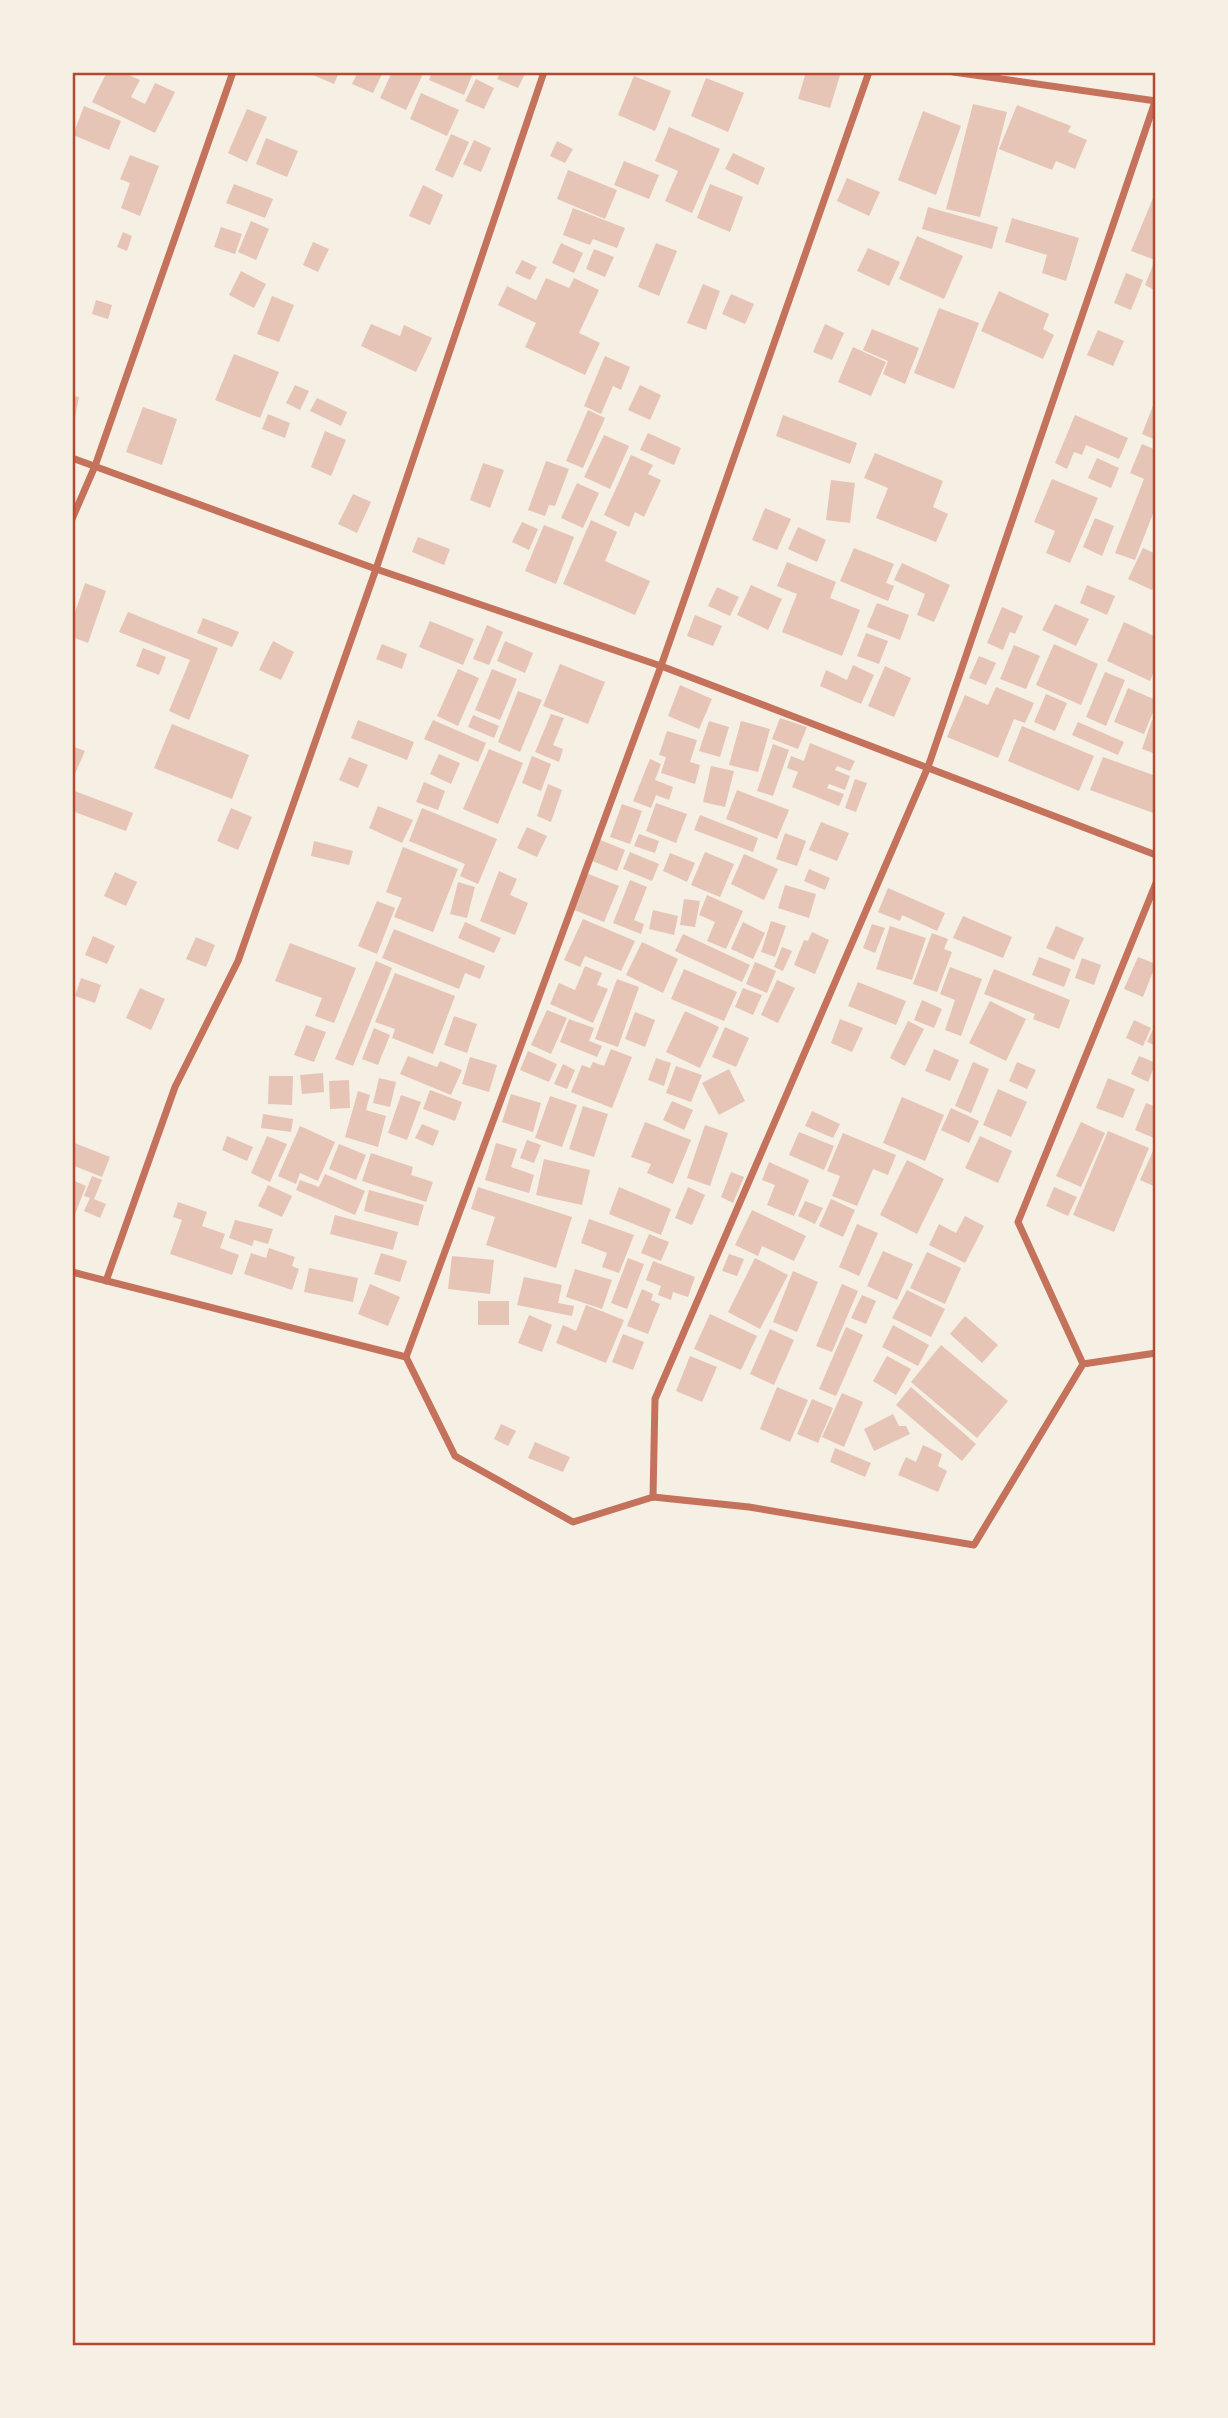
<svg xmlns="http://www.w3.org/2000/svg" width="1228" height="2418" viewBox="0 0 1228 2418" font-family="'PT Sans',sans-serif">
<rect width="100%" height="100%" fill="#f6efe4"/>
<g fill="#e6c5b7">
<path d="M 107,72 L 122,72 L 140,80 L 131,97 L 145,104 L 155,83 L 175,92 L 155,133 L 92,102 Z"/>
<path d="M 306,72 L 339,72 L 334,84 Z"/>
<path d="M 358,72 L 383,72 L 373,93 L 352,84 Z"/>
<path d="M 392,72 L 424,72 L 406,110 L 380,98 Z"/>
<path d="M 432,72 L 470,72 L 473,73 L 464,95 L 429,80 Z"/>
<path d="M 501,72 L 526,72 L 518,88 L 497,79 Z"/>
<path d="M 806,72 L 841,72 L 830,108 L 798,99 Z"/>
<path d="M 634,76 L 671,91 L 655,131 L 618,115 Z"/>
<path d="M 706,78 L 744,93 L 728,132 L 691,116 Z"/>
<path d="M 476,79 L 494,88 L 484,109 L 465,101 Z"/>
<path d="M 421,93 L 459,110 L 447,136 L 410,119 Z"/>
<path d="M 973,104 L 1007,112 L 980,217 L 946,209 Z"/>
<path d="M 1017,105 L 1071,126 L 1068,132 L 1087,140 L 1075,169 L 1056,161 L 1052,170 L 999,149 Z"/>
<path d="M 84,106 L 121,121 L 109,150 L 73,135 Z"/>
<path d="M 247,109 L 267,117 L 247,162 L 228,153 Z"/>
<path d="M 923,111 L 961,126 L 936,195 L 898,180 Z"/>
<path d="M 669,127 L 720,149 L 692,213 L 665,201 L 678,171 L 655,161 Z"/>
<path d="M 451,134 L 469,142 L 453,178 L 435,170 Z"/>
<path d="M 266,138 L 298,151 L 287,177 L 256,164 Z"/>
<path d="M 474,140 L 491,148 L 481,172 L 463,164 Z"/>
<path d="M 557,141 L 573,149 L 565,163 L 550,156 Z"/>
<path d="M 733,153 L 765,168 L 758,185 L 725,169 Z"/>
<path d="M 130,155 L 159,166 L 140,216 L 121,208 L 130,183 L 120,179 Z"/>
<path d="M 624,161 L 659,175 L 649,199 L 614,185 Z"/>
<path d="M 568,170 L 617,190 L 605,219 L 557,199 Z"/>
<path d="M 847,178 L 880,192 L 869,216 L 837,201 Z"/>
<path d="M 234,184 L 273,199 L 265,218 L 226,203 Z"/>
<path d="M 710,184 L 743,197 L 730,232 L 697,218 Z"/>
<path d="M 423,185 L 443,195 L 430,225 L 409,216 Z"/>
<path d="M 1156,191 L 1156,291 L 1145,285 L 1155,260 L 1131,251 Z"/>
<path d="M 928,207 L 998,227 L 992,249 L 922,229 Z"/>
<path d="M 573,208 L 625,228 L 617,248 L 593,239 L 590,245 L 563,235 Z"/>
<path d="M 1012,218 L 1079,238 L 1066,281 L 1042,273 L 1047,255 L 1005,242 Z"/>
<path d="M 251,221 L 269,229 L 256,260 L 238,252 Z"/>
<path d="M 221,227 L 242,234 L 235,254 L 214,247 Z"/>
<path d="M 123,232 L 132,236 L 127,251 L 117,247 Z"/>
<path d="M 917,236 L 963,256 L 944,299 L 899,279 Z"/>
<path d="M 313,242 L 329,249 L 318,272 L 303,265 Z"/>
<path d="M 561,243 L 583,253 L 574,273 L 552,263 Z"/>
<path d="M 656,243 L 677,251 L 659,296 L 638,287 Z"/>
<path d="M 868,248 L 900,262 L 889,286 L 857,271 Z"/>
<path d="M 594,249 L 614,257 L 605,277 L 586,269 Z"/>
<path d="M 522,260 L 537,267 L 530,280 L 515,273 Z"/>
<path d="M 241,271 L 266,284 L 254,308 L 229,295 Z"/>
<path d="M 1126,273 L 1143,280 L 1131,310 L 1114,303 Z"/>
<path d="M 546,278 L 569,288 L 574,278 L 599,290 L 579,333 L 600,343 L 585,375 L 525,347 L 536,323 L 498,305 L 507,286 L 536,300 Z"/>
<path d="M 703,284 L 720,291 L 706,330 L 687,323 Z"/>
<path d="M 999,291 L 1049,314 L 1043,329 L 1054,335 L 1043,359 L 981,331 Z"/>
<path d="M 731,294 L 754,304 L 745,324 L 722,314 Z"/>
<path d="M 272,296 L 294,305 L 279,342 L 257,334 Z"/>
<path d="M 96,300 L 112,305 L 108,319 L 92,314 Z"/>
<path d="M 939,308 L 979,323 L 954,389 L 914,373 Z"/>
<path d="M 371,324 L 400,336 L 404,325 L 432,338 L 416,372 L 361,346 Z"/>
<path d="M 825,324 L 844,333 L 832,360 L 813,352 Z"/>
<path d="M 872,329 L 919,348 L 905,384 L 883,374 L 888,361 L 863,350 Z"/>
<path d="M 1098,330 L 1124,341 L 1113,366 L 1087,355 Z"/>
<path d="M 853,347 L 886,362 L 871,396 L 838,382 Z"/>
<path d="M 234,354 L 279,372 L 260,418 L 215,400 Z"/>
<path d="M 605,356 L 630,367 L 621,390 L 613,386 L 601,414 L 584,406 Z"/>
<path d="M 295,385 L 309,391 L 300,410 L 286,403 Z"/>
<path d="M 640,385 L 661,395 L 650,420 L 628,410 Z"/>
<path d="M 72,396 L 79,397 L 75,418 L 72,417 Z"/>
<path d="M 317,398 L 347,412 L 341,426 L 310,411 Z"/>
<path d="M 1156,398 L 1156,440 L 1142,434 Z"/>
<path d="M 143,407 L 177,419 L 162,465 L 126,452 Z"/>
<path d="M 588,410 L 605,418 L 583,468 L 566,461 Z"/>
<path d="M 268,414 L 290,423 L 285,438 L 262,429 Z"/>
<path d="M 783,415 L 857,443 L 850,464 L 776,436 Z"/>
<path d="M 1075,415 L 1128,438 L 1119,459 L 1086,445 L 1082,455 L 1074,452 L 1067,469 L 1055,463 Z"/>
<path d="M 325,431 L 346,440 L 331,476 L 311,467 Z"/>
<path d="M 648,433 L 681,448 L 674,465 L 640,450 Z"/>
<path d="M 604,435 L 629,446 L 610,489 L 584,477 Z"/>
<path d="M 1142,444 L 1156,450 L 1156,506 L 1135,560 L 1115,553 L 1144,479 L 1130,473 Z"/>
<path d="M 875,453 L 943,481 L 933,507 L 948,514 L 936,542 L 876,518 L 888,488 L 864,478 Z"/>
<path d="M 631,455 L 653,465 L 648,474 L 661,480 L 644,517 L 635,512 L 629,527 L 604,515 Z"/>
<path d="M 1097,458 L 1119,468 L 1111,488 L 1088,478 Z"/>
<path d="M 546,461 L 569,469 L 555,506 L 549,505 L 545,516 L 528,510 Z"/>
<path d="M 483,463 L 504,470 L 490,508 L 470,500 Z"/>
<path d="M 1052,479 L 1098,498 L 1070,563 L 1046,553 L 1055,531 L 1034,522 Z"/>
<path d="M 831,480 L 855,483 L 850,523 L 826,520 Z"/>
<path d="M 577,483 L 599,493 L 583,528 L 561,518 Z"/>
<path d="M 353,494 L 371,502 L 357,533 L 338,524 Z"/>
<path d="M 765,508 L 791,519 L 777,550 L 752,540 Z"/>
<path d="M 1095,518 L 1114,526 L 1102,556 L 1083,547 Z"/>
<path d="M 591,520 L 617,532 L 605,561 L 650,581 L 635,615 L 563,584 Z"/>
<path d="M 522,522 L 538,529 L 529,550 L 512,542 Z"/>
<path d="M 544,525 L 574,537 L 556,584 L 525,571 Z"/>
<path d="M 798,527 L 826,540 L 817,562 L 788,549 Z"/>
<path d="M 418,537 L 450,549 L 444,565 L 412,552 Z"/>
<path d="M 854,548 L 894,564 L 886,583 L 894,586 L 888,601 L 840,581 Z"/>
<path d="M 1143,548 L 1156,554 L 1156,582 L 1152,590 L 1128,579 Z"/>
<path d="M 787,562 L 836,582 L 830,598 L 860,610 L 842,656 L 782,632 L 797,594 L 777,586 Z"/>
<path d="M 902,563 L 950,585 L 934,622 L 917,615 L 925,594 L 894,580 Z"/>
<path d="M 85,583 L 106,591 L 88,643 L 72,637 L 72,621 Z"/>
<path d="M 751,585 L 782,599 L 768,630 L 737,615 Z"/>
<path d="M 1087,585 L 1115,596 L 1107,615 L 1080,603 Z"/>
<path d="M 717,587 L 739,597 L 730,616 L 708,606 Z"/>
<path d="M 877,603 L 909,615 L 900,640 L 867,627 Z"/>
<path d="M 1055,604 L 1089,619 L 1076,646 L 1042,630 Z"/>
<path d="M 1002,607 L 1023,616 L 1015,634 L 1010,632 L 1003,650 L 987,643 Z"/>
<path d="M 128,612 L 218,648 L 189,720 L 169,711 L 190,660 L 119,632 Z"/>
<path d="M 695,615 L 722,626 L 713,646 L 687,636 Z"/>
<path d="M 203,618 L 239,632 L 232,647 L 197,633 Z"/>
<path d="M 430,621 L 474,639 L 463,665 L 419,647 Z"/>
<path d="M 1124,622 L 1156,637 L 1156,667 L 1150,681 L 1107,661 Z"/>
<path d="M 487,625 L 503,632 L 489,665 L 473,659 Z"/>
<path d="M 866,633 L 888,641 L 879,664 L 857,656 Z"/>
<path d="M 273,641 L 294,652 L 281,680 L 259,670 Z"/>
<path d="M 505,641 L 533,653 L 525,673 L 497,661 Z"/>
<path d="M 382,644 L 407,654 L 402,669 L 376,659 Z"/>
<path d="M 1054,644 L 1098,664 L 1081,705 L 1036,685 Z"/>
<path d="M 1014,645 L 1040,656 L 1026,689 L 1000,679 Z"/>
<path d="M 143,648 L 166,657 L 159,675 L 136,666 Z"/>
<path d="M 979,656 L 996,663 L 986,685 L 969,678 Z"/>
<path d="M 560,664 L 605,682 L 588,724 L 543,706 Z"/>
<path d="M 853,665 L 874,675 L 861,704 L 820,686 L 826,670 L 847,680 Z"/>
<path d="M 885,666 L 911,678 L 894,717 L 868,706 Z"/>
<path d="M 458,669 L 479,678 L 458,726 L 437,716 Z"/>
<path d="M 492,669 L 517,679 L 500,720 L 475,710 Z"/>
<path d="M 1105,672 L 1125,680 L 1106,726 L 1086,717 Z"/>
<path d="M 680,685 L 712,699 L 699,729 L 668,716 Z"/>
<path d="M 996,687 L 1034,703 L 1025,723 L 1014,719 L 998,758 L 947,737 L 965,695 L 988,705 Z"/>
<path d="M 1128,688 L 1156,700 L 1156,705 L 1144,734 L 1114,722 Z"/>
<path d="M 518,691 L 542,700 L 520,752 L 498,742 Z"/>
<path d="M 1046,694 L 1067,703 L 1055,731 L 1034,722 Z"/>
<path d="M 551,714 L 564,718 L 553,745 L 563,749 L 559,762 L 535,752 Z"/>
<path d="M 473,715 L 499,726 L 494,738 L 468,727 Z"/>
<path d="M 780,718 L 807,727 L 798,749 L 772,739 Z"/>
<path d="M 358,720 L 414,742 L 407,760 L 351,738 Z"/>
<path d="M 433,720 L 486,743 L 478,762 L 424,739 Z"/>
<path d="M 1152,720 L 1156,722 L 1156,754 L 1142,749 Z"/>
<path d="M 709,721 L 729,727 L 720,757 L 699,751 Z"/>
<path d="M 741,721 L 770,729 L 758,772 L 729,765 Z"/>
<path d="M 1078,722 L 1124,742 L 1118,755 L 1072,735 Z"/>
<path d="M 172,724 L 249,755 L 232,799 L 154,768 Z"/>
<path d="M 1022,726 L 1094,756 L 1079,791 L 1008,761 Z"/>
<path d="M 667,731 L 697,740 L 690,762 L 700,765 L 695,784 L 661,773 L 666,757 L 659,755 Z"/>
<path d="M 810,743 L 855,761 L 850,771 L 837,766 L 835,770 L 850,776 L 845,790 L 829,784 L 827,788 L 844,794 L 839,806 L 792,787 L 798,772 L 787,768 L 791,756 L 804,761 Z"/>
<path d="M 773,744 L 789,750 L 773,796 L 757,791 Z"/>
<path d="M 72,746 L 85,751 L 75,774 L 72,773 Z"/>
<path d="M 489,749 L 523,763 L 498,824 L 463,809 Z"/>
<path d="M 439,754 L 460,763 L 451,784 L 430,774 Z"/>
<path d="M 532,756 L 551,764 L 541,791 L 522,783 Z"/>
<path d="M 349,757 L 368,765 L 358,788 L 339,780 Z"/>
<path d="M 1103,757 L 1156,776 L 1156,814 L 1090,790 Z"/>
<path d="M 650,759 L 661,764 L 655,780 L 673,787 L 669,800 L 656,795 L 651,808 L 633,801 Z"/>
<path d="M 711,766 L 734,771 L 725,807 L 703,802 Z"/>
<path d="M 855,779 L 867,783 L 856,812 L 845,808 Z"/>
<path d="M 424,782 L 445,791 L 438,810 L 416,802 Z"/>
<path d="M 548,784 L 562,790 L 551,822 L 537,816 Z"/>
<path d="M 72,790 L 133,813 L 126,831 L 72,811 Z"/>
<path d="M 737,790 L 789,810 L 777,839 L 726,819 Z"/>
<path d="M 656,803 L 687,814 L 676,843 L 646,831 Z"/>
<path d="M 622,804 L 642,811 L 630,844 L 610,837 Z"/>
<path d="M 378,806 L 413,820 L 402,843 L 369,828 Z"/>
<path d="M 231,808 L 252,817 L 238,850 L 217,841 Z"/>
<path d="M 422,808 L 497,839 L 478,884 L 460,876 L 465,864 L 409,841 Z"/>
<path d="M 700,815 L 758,838 L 753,852 L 694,830 Z"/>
<path d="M 821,822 L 849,833 L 837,861 L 809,850 Z"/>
<path d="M 527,827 L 547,836 L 537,857 L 517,848 Z"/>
<path d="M 785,833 L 806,841 L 797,866 L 776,859 Z"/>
<path d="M 639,834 L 659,841 L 655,853 L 634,846 Z"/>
<path d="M 598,839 L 625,850 L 617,871 L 590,860 Z"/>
<path d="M 314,841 L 353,851 L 349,865 L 311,856 Z"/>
<path d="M 403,847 L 458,869 L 433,932 L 394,917 L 402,898 L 386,892 Z"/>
<path d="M 630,852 L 659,864 L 652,881 L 623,869 Z"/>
<path d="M 705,852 L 734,864 L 720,897 L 691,885 Z"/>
<path d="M 670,853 L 695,863 L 687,882 L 663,871 Z"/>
<path d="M 744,854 L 778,869 L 764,900 L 731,884 Z"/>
<path d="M 809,869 L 830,878 L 825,890 L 804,881 Z"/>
<path d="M 499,871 L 517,879 L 510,895 L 528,903 L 515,935 L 480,921 Z"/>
<path d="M 115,872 L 137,882 L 126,906 L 104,896 Z"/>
<path d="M 586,873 L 619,886 L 604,922 L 572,909 Z"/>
<path d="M 630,880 L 647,887 L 634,920 L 644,924 L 641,934 L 613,923 Z"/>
<path d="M 458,882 L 475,887 L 467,918 L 450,914 Z"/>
<path d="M 785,885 L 816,894 L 809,918 L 778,908 Z"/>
<path d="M 888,888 L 945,913 L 937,931 L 902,915 L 900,921 L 878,912 Z"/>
<path d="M 707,895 L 743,911 L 726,949 L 707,941 L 715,922 L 699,915 Z"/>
<path d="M 684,899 L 700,901 L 695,927 L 680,925 Z"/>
<path d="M 377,901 L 395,908 L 377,954 L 358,946 Z"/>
<path d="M 653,910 L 678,916 L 674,935 L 649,929 Z"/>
<path d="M 963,916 L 1012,937 L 1003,958 L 953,938 Z"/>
<path d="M 583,919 L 635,941 L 621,971 L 585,956 L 580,967 L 564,960 Z"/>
<path d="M 771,921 L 786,926 L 775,957 L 761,952 Z"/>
<path d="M 465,922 L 501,938 L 494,953 L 458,938 Z"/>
<path d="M 743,922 L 765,933 L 753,959 L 731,949 Z"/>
<path d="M 872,924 L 885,928 L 875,953 L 863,948 Z"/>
<path d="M 890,926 L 926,938 L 912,980 L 876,969 Z"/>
<path d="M 1056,926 L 1084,938 L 1074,960 L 1046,948 Z"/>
<path d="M 394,929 L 485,966 L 480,979 L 465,973 L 459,989 L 382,958 Z"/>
<path d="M 812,932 L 829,940 L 815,974 L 794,965 L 804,940 L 808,941 Z"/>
<path d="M 932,933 L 948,939 L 944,949 L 952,952 L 937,992 L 913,984 Z"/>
<path d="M 683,934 L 750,965 L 742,982 L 675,951 Z"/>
<path d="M 93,936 L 115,946 L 107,964 L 85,955 Z"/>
<path d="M 196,937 L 215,945 L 206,967 L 186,959 Z"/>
<path d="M 642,942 L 678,959 L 663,993 L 626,975 Z"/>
<path d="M 290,943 L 356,968 L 334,1023 L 315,1016 L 322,998 L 275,981 Z"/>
<path d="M 782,947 L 792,951 L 783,971 L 774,967 Z"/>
<path d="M 1039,957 L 1071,969 L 1064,987 L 1032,975 Z"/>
<path d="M 1138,957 L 1156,964 L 1143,997 L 1124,989 Z"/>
<path d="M 1082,958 L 1101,965 L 1094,985 L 1075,978 Z"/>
<path d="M 376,961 L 392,968 L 353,1066 L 335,1059 Z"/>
<path d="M 755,962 L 776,971 L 767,993 L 746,984 Z"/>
<path d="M 585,966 L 602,973 L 597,985 L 608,989 L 593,1023 L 550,1004 L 559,983 L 575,990 Z"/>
<path d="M 950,967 L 982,979 L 961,1036 L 945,1030 L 955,1000 L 940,994 Z"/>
<path d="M 684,969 L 737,992 L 724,1021 L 671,999 Z"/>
<path d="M 994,969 L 1070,1000 L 1059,1029 L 1033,1019 L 1035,1014 L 984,994 Z"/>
<path d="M 395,973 L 455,996 L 433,1054 L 392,1038 L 395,1029 L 375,1022 Z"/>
<path d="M 81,978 L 101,985 L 95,1003 L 75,996 Z"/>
<path d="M 617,979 L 639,987 L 618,1047 L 595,1039 Z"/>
<path d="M 777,980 L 795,988 L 778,1023 L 761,1015 Z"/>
<path d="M 858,982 L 906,1001 L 896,1025 L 848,1006 Z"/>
<path d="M 140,988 L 165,999 L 151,1030 L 126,1018 Z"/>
<path d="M 743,988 L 762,995 L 753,1015 L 735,1007 Z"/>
<path d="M 922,1000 L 942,1009 L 934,1028 L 914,1020 Z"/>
<path d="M 990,1001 L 1026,1019 L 1006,1061 L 969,1043 Z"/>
<path d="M 547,1010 L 567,1018 L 551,1054 L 531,1045 Z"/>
<path d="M 685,1011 L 719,1027 L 700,1068 L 666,1052 Z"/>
<path d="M 635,1012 L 655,1020 L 645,1047 L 625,1039 Z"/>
<path d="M 454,1016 L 477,1024 L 467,1053 L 444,1045 Z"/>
<path d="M 569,1019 L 594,1028 L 589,1041 L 602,1046 L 597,1057 L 560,1042 Z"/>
<path d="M 840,1019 L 863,1028 L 852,1052 L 831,1043 Z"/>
<path d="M 1134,1020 L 1151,1028 L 1143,1046 L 1126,1038 Z"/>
<path d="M 908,1021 L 924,1029 L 905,1066 L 890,1058 Z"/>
<path d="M 1156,1023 L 1156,1046 L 1147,1042 Z"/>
<path d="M 306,1025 L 326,1032 L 314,1062 L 294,1055 Z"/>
<path d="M 725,1027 L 749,1038 L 736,1067 L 712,1057 Z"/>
<path d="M 374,1028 L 390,1035 L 378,1065 L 362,1059 Z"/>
<path d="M 611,1049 L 632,1057 L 612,1108 L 571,1092 L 582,1065 L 590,1068 L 593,1062 L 604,1066 Z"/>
<path d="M 934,1049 L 959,1060 L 950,1081 L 925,1071 Z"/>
<path d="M 528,1051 L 557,1064 L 549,1082 L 520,1070 Z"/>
<path d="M 408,1056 L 437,1067 L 440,1061 L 462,1070 L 451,1095 L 400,1074 Z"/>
<path d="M 1139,1056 L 1156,1063 L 1148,1082 L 1131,1074 Z"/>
<path d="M 470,1057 L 497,1065 L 489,1092 L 462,1084 Z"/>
<path d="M 656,1058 L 671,1063 L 664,1086 L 648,1080 Z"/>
<path d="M 973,1062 L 989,1069 L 971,1113 L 955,1106 Z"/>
<path d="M 1017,1062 L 1036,1070 L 1027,1089 L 1009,1081 Z"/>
<path d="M 563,1064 L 575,1070 L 567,1089 L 554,1084 Z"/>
<path d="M 676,1066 L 702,1075 L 691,1102 L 666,1093 Z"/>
<path d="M 729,1069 L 745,1101 L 719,1115 L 702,1083 Z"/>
<path d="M 323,1073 L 324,1092 L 302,1094 L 300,1075 Z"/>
<path d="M 269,1076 L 293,1076 L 292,1105 L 268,1104 Z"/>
<path d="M 379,1078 L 396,1082 L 390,1107 L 373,1103 Z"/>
<path d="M 1108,1078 L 1135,1089 L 1123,1118 L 1096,1108 Z"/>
<path d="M 349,1080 L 350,1108 L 330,1109 L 329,1081 Z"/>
<path d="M 998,1089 L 1027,1102 L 1011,1137 L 983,1125 Z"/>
<path d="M 430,1090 L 462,1102 L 455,1121 L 423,1109 Z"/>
<path d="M 358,1091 L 370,1095 L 366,1110 L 386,1116 L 378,1147 L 345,1137 Z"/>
<path d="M 511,1094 L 541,1103 L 533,1132 L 502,1122 Z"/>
<path d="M 401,1095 L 421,1102 L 407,1140 L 388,1133 Z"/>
<path d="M 550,1096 L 577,1105 L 562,1147 L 535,1138 Z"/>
<path d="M 902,1097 L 944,1115 L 925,1161 L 883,1143 Z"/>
<path d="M 672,1101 L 693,1110 L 684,1130 L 663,1120 Z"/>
<path d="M 1146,1103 L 1156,1107 L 1154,1138 L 1135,1130 Z"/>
<path d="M 583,1106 L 608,1114 L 594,1157 L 569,1149 Z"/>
<path d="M 951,1108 L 979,1121 L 969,1143 L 941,1130 Z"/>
<path d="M 812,1111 L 840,1124 L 833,1138 L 805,1126 Z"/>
<path d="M 263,1114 L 293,1119 L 291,1132 L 261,1128 Z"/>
<path d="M 645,1122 L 691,1140 L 673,1184 L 647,1173 L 651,1164 L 631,1157 Z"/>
<path d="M 1081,1122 L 1105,1133 L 1081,1187 L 1056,1176 Z"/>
<path d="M 422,1124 L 439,1131 L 433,1146 L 415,1138 Z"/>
<path d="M 705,1125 L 728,1133 L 710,1186 L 687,1178 Z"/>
<path d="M 300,1126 L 335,1142 L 318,1181 L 300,1173 L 296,1184 L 278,1176 Z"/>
<path d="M 1108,1131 L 1149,1148 L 1114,1232 L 1073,1215 Z"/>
<path d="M 799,1132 L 834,1146 L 824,1170 L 789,1155 Z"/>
<path d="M 843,1133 L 896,1155 L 888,1175 L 873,1169 L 857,1206 L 832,1196 L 840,1176 L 827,1171 Z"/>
<path d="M 227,1136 L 253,1147 L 247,1161 L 222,1150 Z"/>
<path d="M 267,1136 L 287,1144 L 270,1182 L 251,1173 Z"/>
<path d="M 980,1136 L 1012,1151 L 998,1183 L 965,1168 Z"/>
<path d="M 527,1140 L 541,1145 L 534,1163 L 520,1158 Z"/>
<path d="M 72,1142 L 110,1157 L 102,1177 L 72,1165 Z"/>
<path d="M 496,1143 L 517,1149 L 511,1167 L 534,1175 L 529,1193 L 485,1180 Z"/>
<path d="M 339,1144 L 366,1155 L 356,1180 L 329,1169 Z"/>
<path d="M 1156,1144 L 1156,1187 L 1140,1180 Z"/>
<path d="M 371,1153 L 413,1167 L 411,1175 L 433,1182 L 426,1202 L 362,1181 Z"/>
<path d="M 544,1159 L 590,1170 L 582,1205 L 536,1195 Z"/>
<path d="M 907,1160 L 944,1179 L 917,1234 L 880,1215 Z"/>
<path d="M 769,1162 L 809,1180 L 794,1216 L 767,1205 L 775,1185 L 762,1180 Z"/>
<path d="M 731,1172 L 744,1177 L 733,1203 L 721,1197 Z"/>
<path d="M 325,1174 L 365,1191 L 355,1215 L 296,1190 L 300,1180 L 319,1187 Z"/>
<path d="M 92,1176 L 102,1180 L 94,1199 L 106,1204 L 100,1218 L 84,1211 L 90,1198 L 84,1196 Z"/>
<path d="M 72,1180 L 86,1186 L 72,1222 Z"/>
<path d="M 268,1185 L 292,1196 L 282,1217 L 258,1206 Z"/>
<path d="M 478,1187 L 572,1217 L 556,1268 L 486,1245 L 495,1217 L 471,1209 Z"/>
<path d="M 619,1187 L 671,1209 L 661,1235 L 609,1214 Z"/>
<path d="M 688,1187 L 705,1195 L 692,1225 L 675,1218 Z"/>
<path d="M 1054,1187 L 1077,1197 L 1068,1216 L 1046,1206 Z"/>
<path d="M 369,1190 L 424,1205 L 418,1226 L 364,1211 Z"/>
<path d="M 831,1199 L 855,1210 L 843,1237 L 819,1226 Z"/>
<path d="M 805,1201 L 823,1208 L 815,1224 L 798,1216 Z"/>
<path d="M 178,1202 L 207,1212 L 202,1226 L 225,1234 L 220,1248 L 239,1255 L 232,1275 L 170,1254 L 182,1220 L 173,1217 Z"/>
<path d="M 752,1210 L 806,1236 L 794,1261 L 762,1246 L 758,1256 L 735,1245 Z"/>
<path d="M 335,1215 L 398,1232 L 393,1250 L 330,1234 Z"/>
<path d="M 965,1216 L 984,1226 L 965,1263 L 929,1245 L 939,1224 L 956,1233 Z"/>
<path d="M 589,1219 L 634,1235 L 619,1273 L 602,1267 L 607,1253 L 581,1243 Z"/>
<path d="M 235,1220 L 273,1229 L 268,1244 L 254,1240 L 252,1246 L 229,1238 Z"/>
<path d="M 857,1224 L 878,1233 L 859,1276 L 839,1267 Z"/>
<path d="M 649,1234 L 669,1242 L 661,1261 L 641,1253 Z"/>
<path d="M 269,1248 L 295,1257 L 292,1266 L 299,1269 L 292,1290 L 244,1274 L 251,1253 L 266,1258 Z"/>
<path d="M 883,1251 L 913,1264 L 897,1300 L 867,1286 Z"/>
<path d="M 927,1252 L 961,1268 L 945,1304 L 910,1288 Z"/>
<path d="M 381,1253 L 407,1261 L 400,1282 L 374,1274 Z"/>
<path d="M 729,1254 L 744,1259 L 737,1276 L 722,1271 Z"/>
<path d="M 452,1256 L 494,1260 L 490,1294 L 448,1289 Z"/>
<path d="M 628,1258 L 644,1264 L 627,1309 L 611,1303 Z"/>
<path d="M 755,1258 L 788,1275 L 760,1329 L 728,1312 Z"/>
<path d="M 653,1261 L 695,1277 L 688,1297 L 673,1292 L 671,1300 L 658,1295 L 661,1286 L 646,1280 Z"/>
<path d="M 309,1268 L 358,1278 L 353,1302 L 304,1292 Z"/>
<path d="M 575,1269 L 612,1280 L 602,1309 L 566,1297 Z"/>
<path d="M 793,1271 L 818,1282 L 797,1332 L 773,1322 Z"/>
<path d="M 524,1277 L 562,1285 L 558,1303 L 574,1306 L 572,1316 L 517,1305 Z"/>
<path d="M 370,1284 L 400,1297 L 388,1326 L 358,1314 Z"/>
<path d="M 842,1284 L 858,1291 L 832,1352 L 816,1346 Z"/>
<path d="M 642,1289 L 653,1294 L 651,1300 L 660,1304 L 648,1334 L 627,1326 Z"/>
<path d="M 907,1290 L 945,1309 L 931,1337 L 892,1318 Z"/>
<path d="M 862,1295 L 876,1301 L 866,1324 L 851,1318 Z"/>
<rect x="478" y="1301" width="31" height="24"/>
<path d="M 586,1305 L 624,1320 L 606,1363 L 556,1343 L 563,1325 L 576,1331 Z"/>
<path d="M 710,1314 L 757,1336 L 741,1370 L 694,1349 Z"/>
<path d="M 529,1315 L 552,1325 L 542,1352 L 518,1343 Z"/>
<path d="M 965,1316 L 998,1345 L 982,1363 L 950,1334 Z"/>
<path d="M 893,1325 L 929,1345 L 918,1366 L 882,1347 Z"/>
<path d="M 846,1327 L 863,1335 L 836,1396 L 819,1389 Z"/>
<path d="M 770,1329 L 794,1340 L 774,1385 L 750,1374 Z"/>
<path d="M 623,1334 L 644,1342 L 633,1370 L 612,1362 Z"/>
<path d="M 941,1345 L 1008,1401 L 977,1438 L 911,1382 Z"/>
<path d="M 690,1356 L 717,1367 L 702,1402 L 676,1391 Z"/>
<path d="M 887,1356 L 911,1369 L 896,1395 L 873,1381 Z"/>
<path d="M 777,1387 L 808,1400 L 790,1442 L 760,1429 Z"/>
<path d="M 911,1387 L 976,1444 L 962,1461 L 896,1405 Z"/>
<path d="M 842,1393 L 863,1402 L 844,1447 L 822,1437 Z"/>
<path d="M 812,1399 L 833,1408 L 818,1443 L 797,1434 Z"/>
<path d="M 893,1414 L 899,1426 L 906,1426 L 910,1434 L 874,1451 L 864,1429 Z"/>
<path d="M 501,1424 L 516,1431 L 508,1446 L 494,1439 Z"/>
<path d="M 535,1442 L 570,1457 L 563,1472 L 528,1458 Z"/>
<path d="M 923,1445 L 942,1454 L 938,1466 L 947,1471 L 938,1492 L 898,1475 L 906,1457 L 916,1462 Z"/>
<path d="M 835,1448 L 871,1463 L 865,1477 L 830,1462 Z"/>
</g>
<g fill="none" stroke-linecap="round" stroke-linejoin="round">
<g stroke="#c5725c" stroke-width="7">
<path d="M 953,72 L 1156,101"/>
<path d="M 72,458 L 376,569 L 661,666 L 1156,855"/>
<path d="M 72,519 L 95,466 L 233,72"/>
<path d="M 72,1272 L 406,1357 L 455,1456 L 573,1522 L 653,1497 L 749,1507 L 974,1545 L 1083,1364 L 1156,1353"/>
<path d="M 106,1281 L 175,1087 L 238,961 L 376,569 L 544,72"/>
<path d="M 406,1357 L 661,666 L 869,72"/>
<path d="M 1083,1364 L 1018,1222 L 1156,883"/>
<path d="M 653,1497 L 655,1399 L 928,767 L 1156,99"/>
</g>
</g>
<rect width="1228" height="2418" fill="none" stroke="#f6efe4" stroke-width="147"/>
<rect x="74" y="74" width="1080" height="2270" fill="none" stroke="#b5482f" stroke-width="2.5"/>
</svg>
